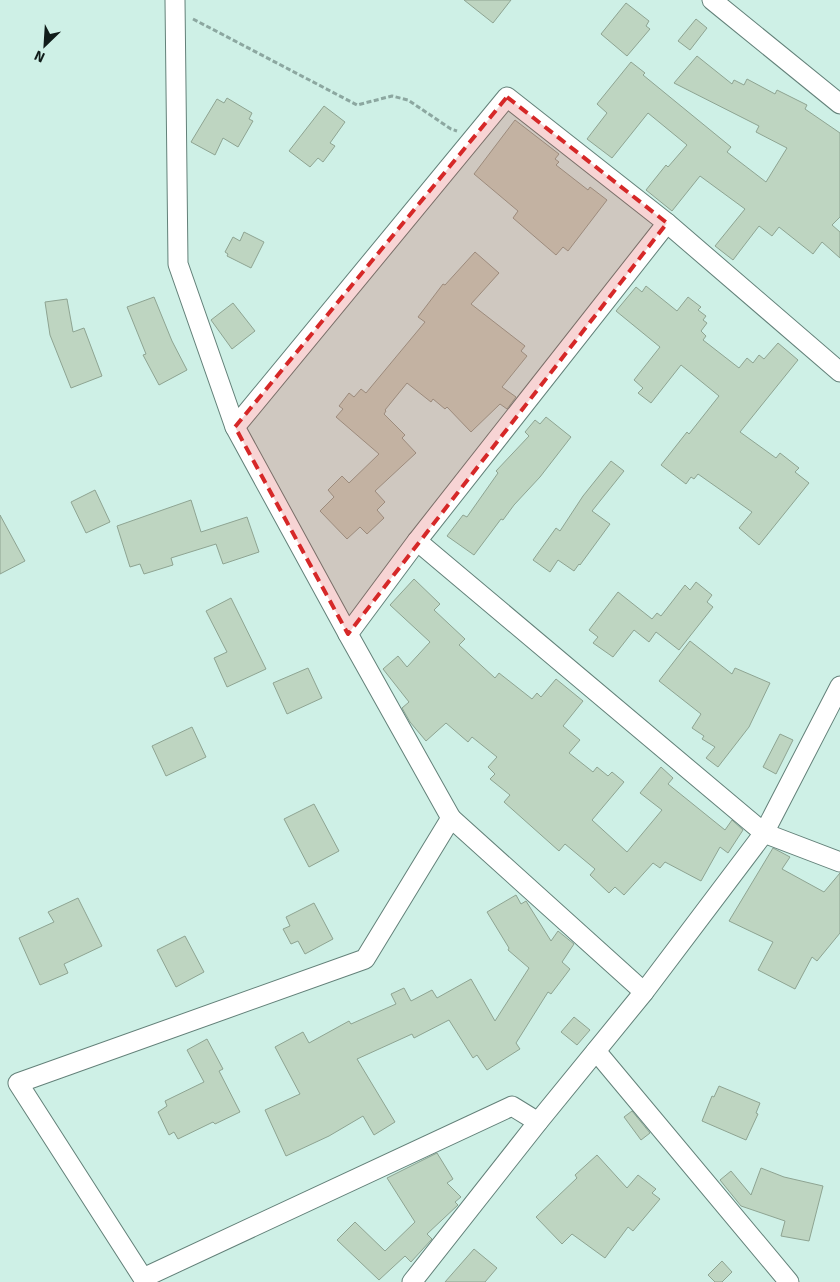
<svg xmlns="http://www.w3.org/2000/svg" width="840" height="1282" viewBox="0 0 840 1282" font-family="Signika,sans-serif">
<rect width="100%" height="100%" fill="#cef0e6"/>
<g fill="#bed5c1" stroke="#8ea492">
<path d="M 464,0 L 511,0 L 493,23 Z"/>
<path d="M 626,3 L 649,21 L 646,26 L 650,29 L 627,56 L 601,34 Z"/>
<path d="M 696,19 L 707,28 L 690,50 L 678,41 Z"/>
<path d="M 697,56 L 732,84 L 734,80 L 744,85 L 747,79 L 775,94 L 777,90 L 807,105 L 805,109 L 840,133 L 840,217 L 832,225 L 840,232 L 840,258 L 822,242 L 813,254 L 779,227 L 772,236 L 759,226 L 733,260 L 715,246 L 745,209 L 700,176 L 672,211 L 646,190 L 666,165 L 668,167 L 687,145 L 648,113 L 612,158 L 587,139 L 607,113 L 597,104 L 631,62 L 645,73 L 643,75 L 731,147 L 727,152 L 766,182 L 787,148 L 756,132 L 759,126 L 674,83 Z"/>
<path d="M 227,98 L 252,113 L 249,119 L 253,121 L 238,147 L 223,138 L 215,155 L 191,142 L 217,99 L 224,103 Z"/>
<path d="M 324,106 L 345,122 L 330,143 L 335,146 L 323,162 L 318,158 L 310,167 L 289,151 Z"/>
<path d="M 515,120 L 559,154 L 555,159 L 559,162 L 556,165 L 588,190 L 590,187 L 607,200 L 568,251 L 563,247 L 556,255 L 513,218 L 518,211 L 474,174 Z"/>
<path d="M 244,232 L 264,242 L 251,268 L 227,256 L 228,254 L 225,252 L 233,237 L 240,241 Z"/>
<path d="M 475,252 L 499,273 L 471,304 L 525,346 L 521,351 L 527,356 L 502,387 L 516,397 L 507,409 L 500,404 L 471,432 L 447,407 L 445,409 L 433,399 L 431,402 L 407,383 L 385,410 L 386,411 L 384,414 L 405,435 L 402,438 L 416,453 L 375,491 L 385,502 L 377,510 L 384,518 L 367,534 L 360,527 L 347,539 L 320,511 L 334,497 L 328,490 L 342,476 L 349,483 L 379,454 L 336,417 L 343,409 L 339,406 L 349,393 L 354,397 L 361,389 L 366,393 L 425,322 L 418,317 L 443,284 L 445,285 Z"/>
<path d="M 646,286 L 677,311 L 688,297 L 701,307 L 698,310 L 706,316 L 703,320 L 707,323 L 701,331 L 706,336 L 703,340 L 739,368 L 747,358 L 753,363 L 759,355 L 764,359 L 778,343 L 798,360 L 740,432 L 776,458 L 780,453 L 799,468 L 795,472 L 809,483 L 759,545 L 739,528 L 752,512 L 698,474 L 694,479 L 691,477 L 686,484 L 661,465 L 687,432 L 689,434 L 719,396 L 681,365 L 651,403 L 638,393 L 643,388 L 634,380 L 660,347 L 616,311 L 636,287 L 642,292 Z"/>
<path d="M 154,297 L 172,341 L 187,370 L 159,385 L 143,355 L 146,354 L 127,307 Z"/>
<path d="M 67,299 L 73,332 L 84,328 L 102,376 L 71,388 L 50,335 L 45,302 Z"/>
<path d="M 233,303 L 255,331 L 232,349 L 211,320 Z"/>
<path d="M 546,417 L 571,437 L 540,477 L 514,505 L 503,520 L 501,519 L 474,555 L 447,536 L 463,515 L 467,517 L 498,473 L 496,471 L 529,436 L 525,432 L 535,420 L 540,424 Z"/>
<path d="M 611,461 L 624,471 L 592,511 L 610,524 L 580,565 L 579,564 L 574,571 L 558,560 L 550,572 L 533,560 L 556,528 L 560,531 L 583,496 Z"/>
<path d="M 95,490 L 110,522 L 86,533 L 71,502 Z"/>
<path d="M 191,500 L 201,532 L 247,517 L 259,552 L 223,564 L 216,544 L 171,558 L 173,565 L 144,574 L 140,564 L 130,567 L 117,526 Z"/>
<path d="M 0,515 L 25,561 L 0,574 Z"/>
<path d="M 414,579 L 440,604 L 434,610 L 465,639 L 459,645 L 495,678 L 499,673 L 532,699 L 537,693 L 541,697 L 556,679 L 583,701 L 563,726 L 580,740 L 569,753 L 593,772 L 597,767 L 608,776 L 612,772 L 624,782 L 592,820 L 627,852 L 662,810 L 640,793 L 661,767 L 673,778 L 668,784 L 725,830 L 732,820 L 743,830 L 728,853 L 720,847 L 701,881 L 665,862 L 660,868 L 653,863 L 624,895 L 615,887 L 609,893 L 590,875 L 595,869 L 565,844 L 559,851 L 504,802 L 510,795 L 490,779 L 495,774 L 488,767 L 497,757 L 472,737 L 468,742 L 446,723 L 426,741 L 410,722 L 402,708 L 409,702 L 383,669 L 398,656 L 407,667 L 430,642 L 390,605 Z"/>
<path d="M 696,582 L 712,595 L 707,602 L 713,607 L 679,650 L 656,632 L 649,642 L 634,630 L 613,657 L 593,643 L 598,637 L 589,630 L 618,592 L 652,619 L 657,613 L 661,616 L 685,585 L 690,590 Z"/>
<path d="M 231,598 L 266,669 L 227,687 L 214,658 L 227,652 L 206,611 Z"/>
<path d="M 690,641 L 732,674 L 735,668 L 770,683 L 749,727 L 718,767 L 706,758 L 715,747 L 702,739 L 704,736 L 692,728 L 701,714 L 659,681 Z"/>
<path d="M 308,668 L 322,698 L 287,714 L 273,683 Z"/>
<path d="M 192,727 L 206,757 L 166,776 L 152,746 Z"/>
<path d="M 780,734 L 793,740 L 776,774 L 763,767 Z"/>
<path d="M 314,804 L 339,851 L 309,867 L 284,819 Z"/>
<path d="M 773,848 L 790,857 L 782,869 L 824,892 L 840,873 L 840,933 L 817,961 L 812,957 L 795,989 L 758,970 L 773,942 L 729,921 Z"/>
<path d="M 516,895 L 521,904 L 526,901 L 551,941 L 558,931 L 574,944 L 562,962 L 570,969 L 551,994 L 548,992 L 516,1043 L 520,1049 L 487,1070 L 477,1055 L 473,1058 L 449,1020 L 414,1038 L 412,1034 L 357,1059 L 395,1122 L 374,1135 L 363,1116 L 329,1136 L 286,1156 L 265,1110 L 300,1094 L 275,1047 L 303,1032 L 309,1043 L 349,1021 L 351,1024 L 396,1004 L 391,994 L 404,988 L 411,1001 L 432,990 L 437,998 L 471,979 L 495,1021 L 529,968 L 508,950 L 509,948 L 487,912 Z"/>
<path d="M 78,898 L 102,946 L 64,964 L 68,973 L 40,985 L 19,938 L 54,922 L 48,912 Z"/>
<path d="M 314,903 L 333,939 L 305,954 L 298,941 L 291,944 L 283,929 L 290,926 L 286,917 Z"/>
<path d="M 185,936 L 204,972 L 176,987 L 157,950 Z"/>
<path d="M 574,1017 L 590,1030 L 577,1045 L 561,1032 Z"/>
<path d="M 207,1039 L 223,1069 L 219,1071 L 240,1112 L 215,1124 L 213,1122 L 178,1139 L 174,1132 L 169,1135 L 158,1112 L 167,1106 L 165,1101 L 204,1082 L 187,1050 Z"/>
<path d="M 719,1086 L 760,1103 L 756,1113 L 758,1114 L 746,1140 L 702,1121 L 712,1096 L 714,1097 Z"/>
<path d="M 632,1111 L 650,1133 L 641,1140 L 624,1117 Z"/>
<path d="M 437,1153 L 453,1179 L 447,1183 L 461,1197 L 455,1202 L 458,1205 L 427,1234 L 432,1239 L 411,1262 L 405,1256 L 379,1280 L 337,1240 L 355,1222 L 385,1251 L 415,1222 L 387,1178 Z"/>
<path d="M 597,1155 L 627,1188 L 638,1175 L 656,1189 L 652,1193 L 660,1199 L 633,1231 L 628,1227 L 605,1258 L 572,1234 L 562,1244 L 536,1217 L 577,1178 L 575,1175 Z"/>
<path d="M 761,1168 L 784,1177 L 823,1186 L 809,1241 L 781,1236 L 785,1221 L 741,1206 L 720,1180 L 731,1171 L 751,1195 Z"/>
<path d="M 474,1249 L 497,1268 L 485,1282 L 445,1282 Z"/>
<path d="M 722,1261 L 732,1272 L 722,1282 L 715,1282 L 708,1275 Z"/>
</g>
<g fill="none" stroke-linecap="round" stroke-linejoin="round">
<defs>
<g id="minor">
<path d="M 175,0 L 178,264 L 235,427 L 507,97 L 667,223 L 417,541 L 348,634 L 451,818 L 365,959 L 18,1083 L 143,1278 L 512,1106 L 538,1122"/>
<path d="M 712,0 L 840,104"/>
<path d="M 667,223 L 840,372"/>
<path d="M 235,427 L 348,634"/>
<path d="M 417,541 L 764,833 L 840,862"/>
<path d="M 451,818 L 644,992"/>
<path d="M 596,1051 L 789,1282"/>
<path d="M 412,1282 L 538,1122 L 644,992 L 764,833 L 840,686"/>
</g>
</defs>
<use href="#minor" stroke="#638179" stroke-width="21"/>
<path stroke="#8ca7a0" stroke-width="3" stroke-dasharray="5 2.5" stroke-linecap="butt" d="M 193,19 L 357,105 L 392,96 L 408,100 L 451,129 L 457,131"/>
<use href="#minor" stroke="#fff" stroke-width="19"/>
</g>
<path fill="#d62828" fill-opacity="0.2" stroke="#d62828" stroke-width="4" stroke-dasharray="10 6" stroke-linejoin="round" d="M 507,97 L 667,223 L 348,634 L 235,427 Z"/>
<g transform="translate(45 45) rotate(205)" stroke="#cef0e6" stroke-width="4" paint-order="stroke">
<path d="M0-4L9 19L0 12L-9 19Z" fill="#101d1a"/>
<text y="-8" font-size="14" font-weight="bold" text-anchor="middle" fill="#101d1a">N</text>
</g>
</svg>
